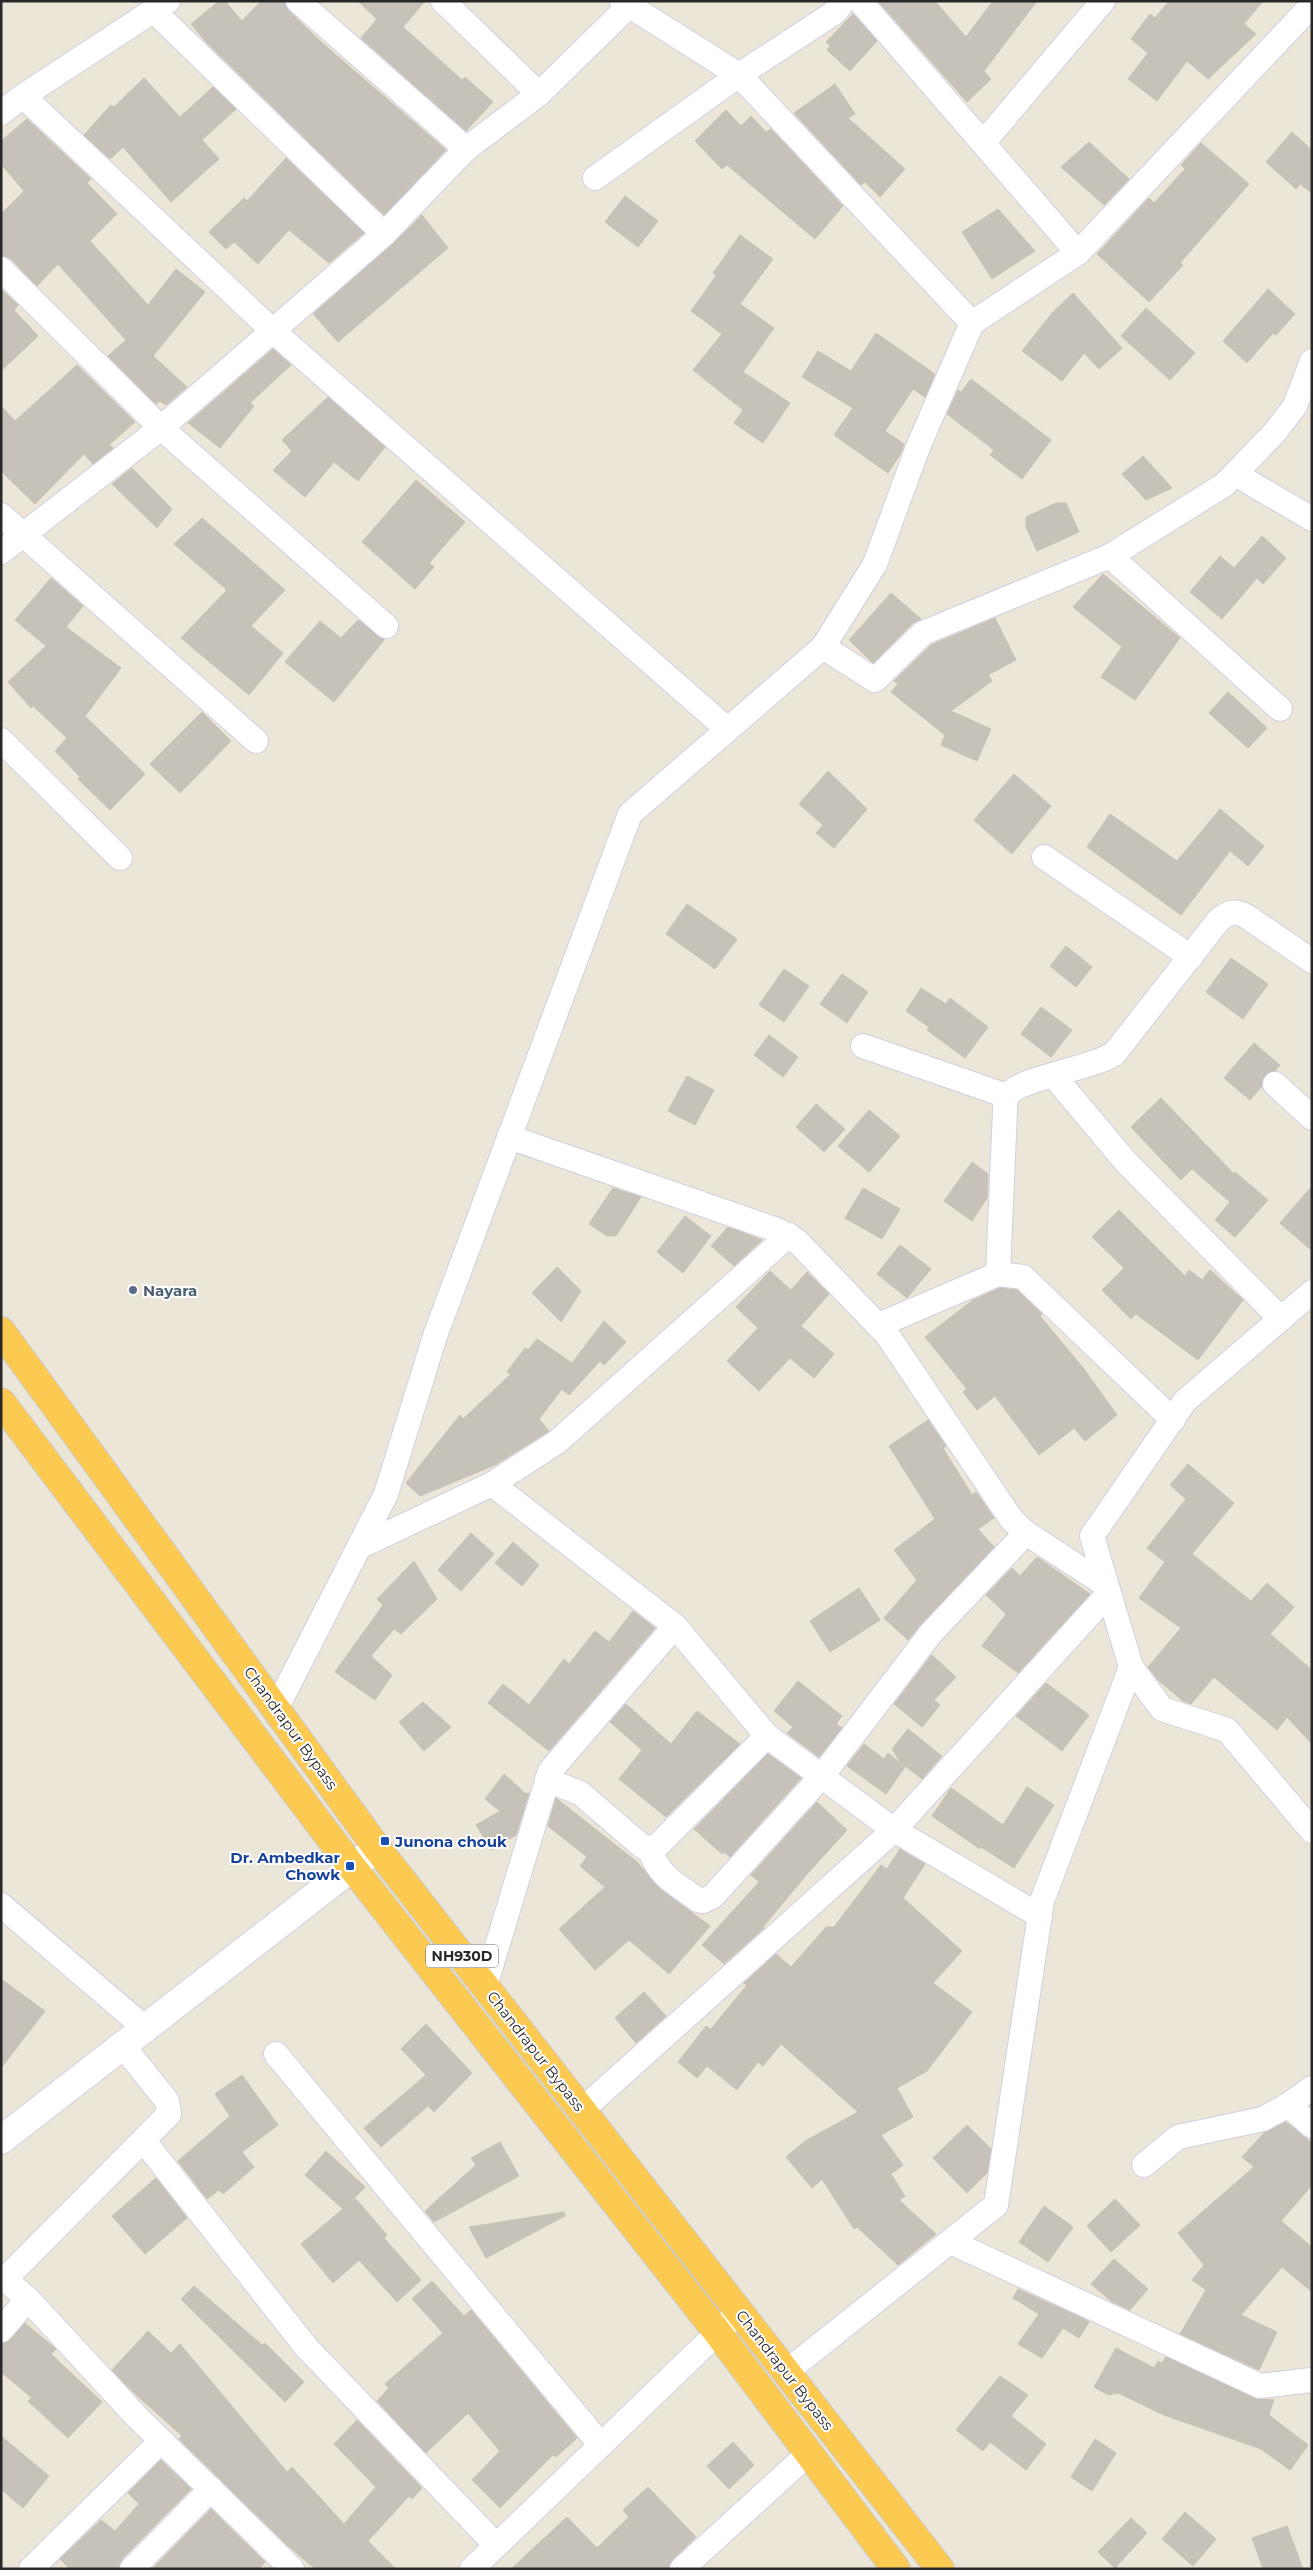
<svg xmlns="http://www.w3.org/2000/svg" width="1313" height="2570" viewBox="0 0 1313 2570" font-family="Montserrat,sans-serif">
<rect width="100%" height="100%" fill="#ece6d9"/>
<g fill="#c7c2b9" stroke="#c7c2b2">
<path d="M 219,1 L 225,1 L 242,21 L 261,1 L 285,1 L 289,11 L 320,41 L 446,150 L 384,215 L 206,42 L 191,24 Z"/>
<path d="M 358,1 L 425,1 L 403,27 L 462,80 L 465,77 L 493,102 L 466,131 L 361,38 L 377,19 Z"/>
<path d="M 878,1 L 935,1 L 966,37 L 993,1 L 1037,1 L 984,71 L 991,79 L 967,102 Z"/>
<path d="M 1169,1 L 1263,1 L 1244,24 L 1256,34 L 1208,79 L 1187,61 L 1157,101 L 1128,79 L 1148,53 L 1131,39 L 1150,14 L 1155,18 Z"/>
<path d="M 853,14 L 877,41 L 850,71 L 827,50 L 830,46 L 826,42 Z"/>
<path d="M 144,78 L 180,117 L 213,87 L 236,109 L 202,140 L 219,159 L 171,202 L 123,147 L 110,159 L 84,135 L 111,105 L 114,107 Z"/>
<path d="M 835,84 L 855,114 L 848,118 L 905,169 L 880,197 L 865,182 L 861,185 L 794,113 Z"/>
<path d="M 726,110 L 741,126 L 751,116 L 766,132 L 771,129 L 843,206 L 815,239 L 727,165 L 722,169 L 695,141 Z"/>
<path d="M 27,119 L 91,179 L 87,183 L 117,214 L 90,241 L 148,305 L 176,269 L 205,292 L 153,356 L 187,387 L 166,405 L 160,401 L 156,404 L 108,356 L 126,340 L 58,264 L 37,286 L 11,259 L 1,256 L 1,214 L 24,191 L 1,164 L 1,141 Z"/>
<path d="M 1292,132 L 1312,150 L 1312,193 L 1300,184 L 1296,189 L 1266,162 Z"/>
<path d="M 1089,142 L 1129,179 L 1104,205 L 1061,167 Z"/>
<path d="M 1201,143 L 1249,184 L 1180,263 L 1183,265 L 1149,302 L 1097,254 L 1149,198 L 1154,203 L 1185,169 L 1181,165 Z"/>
<path d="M 286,158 L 364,233 L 329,263 L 289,230 L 258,264 L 234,242 L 226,249 L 209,232 L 244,198 L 247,201 Z"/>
<path d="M 625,196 L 658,221 L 638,247 L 605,222 Z"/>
<path d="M 998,209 L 1035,251 L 992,279 L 962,232 Z"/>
<path d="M 422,215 L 448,248 L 338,342 L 313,314 L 393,244 Z"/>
<path d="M 740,235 L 773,259 L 740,304 L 774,328 L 743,372 L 790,403 L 763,443 L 734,423 L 743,410 L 693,370 L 722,334 L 691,311 L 716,276 L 713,273 Z"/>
<path d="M 1,289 L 18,305 L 14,310 L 38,336 L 1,371 Z"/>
<path d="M 1268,289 L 1295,314 L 1276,335 L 1273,333 L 1247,363 L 1223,341 Z"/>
<path d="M 1073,293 L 1122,348 L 1099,369 L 1084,353 L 1062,381 L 1022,351 L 1053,312 Z"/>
<path d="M 1146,308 L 1195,353 L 1170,380 L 1121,336 Z"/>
<path d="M 876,333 L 935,374 L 925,397 L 913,389 L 885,431 L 904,444 L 900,455 L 888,473 L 834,435 L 853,408 L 802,377 L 818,351 L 851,371 Z"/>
<path d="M 273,349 L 291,365 L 250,403 L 254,406 L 220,448 L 188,423 Z"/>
<path d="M 77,365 L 135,422 L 109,445 L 113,448 L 93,464 L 84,454 L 35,504 L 1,471 L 1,406 L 15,421 Z"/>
<path d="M 971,379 L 1051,440 L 1022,479 L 990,455 L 994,450 L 947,414 L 958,390 L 961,392 Z"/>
<path d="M 328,397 L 385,447 L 358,481 L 334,462 L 305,497 L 273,470 L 292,451 L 282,440 Z"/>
<path d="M 1143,456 L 1172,488 L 1146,500 L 1122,474 Z"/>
<path d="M 132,468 L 172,509 L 157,528 L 112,484 Z"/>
<path d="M 416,480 L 465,522 L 429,563 L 434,567 L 415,589 L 362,542 Z"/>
<path d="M 1056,503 L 1066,503 L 1079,532 L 1037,551 L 1026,527 L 1026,517 Z"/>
<path d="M 202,518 L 285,590 L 251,626 L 283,653 L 249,695 L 181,638 L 227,590 L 174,544 Z"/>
<path d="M 1262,536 L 1286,558 L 1263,584 L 1257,578 L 1222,619 L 1190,592 L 1220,556 L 1234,568 Z"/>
<path d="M 1103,574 L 1180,638 L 1135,700 L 1101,677 L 1122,647 L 1073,607 Z"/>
<path d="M 51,578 L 83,606 L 66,627 L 121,668 L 85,716 L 145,774 L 110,810 L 78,779 L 80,777 L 55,751 L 67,738 L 33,706 L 31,708 L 8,682 L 46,646 L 15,620 Z"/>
<path d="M 891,593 L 921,619 L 913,623 L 873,663 L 849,640 Z"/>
<path d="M 995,618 L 1016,660 L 988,675 L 992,681 L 951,711 L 991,729 L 977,761 L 941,745 L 945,735 L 891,692 L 898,684 L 894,681 L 931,645 Z"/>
<path d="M 358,620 L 384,640 L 334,702 L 285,662 L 320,621 L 341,638 Z"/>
<path d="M 1228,692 L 1267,728 L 1248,748 L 1209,713 Z"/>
<path d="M 202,712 L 231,741 L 180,793 L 150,764 Z"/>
<path d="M 828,771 L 867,809 L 834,848 L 816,833 L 823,825 L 799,804 Z"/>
<path d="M 1014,774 L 1051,806 L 1012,854 L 974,820 Z"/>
<path d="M 1220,809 L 1264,846 L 1248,866 L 1230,851 L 1181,915 L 1087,847 L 1110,814 L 1177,861 Z"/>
<path d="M 687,904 L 737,939 L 715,969 L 666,934 Z"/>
<path d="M 1066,946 L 1092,967 L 1076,987 L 1050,966 Z"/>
<path d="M 1231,958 L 1268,984 L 1243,1019 L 1206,992 Z"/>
<path d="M 784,969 L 809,986 L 784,1022 L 759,1005 Z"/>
<path d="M 842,974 L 868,992 L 847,1023 L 820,1004 Z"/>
<path d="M 921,988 L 946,1004 L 950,998 L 988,1027 L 965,1058 L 927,1030 L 929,1027 L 906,1011 Z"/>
<path d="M 1041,1007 L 1072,1030 L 1051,1057 L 1021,1034 Z"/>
<path d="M 769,1035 L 798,1057 L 783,1077 L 754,1055 Z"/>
<path d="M 1254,1043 L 1280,1065 L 1275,1071 L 1265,1075 L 1262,1086 L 1250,1100 L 1224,1078 Z"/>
<path d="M 687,1076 L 714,1090 L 695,1125 L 668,1111 Z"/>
<path d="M 1161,1098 L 1234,1174 L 1235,1172 L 1268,1200 L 1235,1237 L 1215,1220 L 1230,1202 L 1192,1169 L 1181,1180 L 1131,1127 Z"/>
<path d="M 816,1104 L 845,1129 L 824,1152 L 796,1127 Z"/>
<path d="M 869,1110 L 900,1136 L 869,1172 L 838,1146 Z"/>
<path d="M 972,1162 L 988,1174 L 987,1198 L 972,1221 L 944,1201 Z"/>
<path d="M 1312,1186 L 1312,1251 L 1280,1223 Z"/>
<path d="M 613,1188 L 641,1197 L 616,1236 L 607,1236 L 589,1224 Z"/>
<path d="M 863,1188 L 900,1209 L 882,1239 L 845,1218 Z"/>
<path d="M 1119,1210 L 1185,1276 L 1189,1270 L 1202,1280 L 1210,1270 L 1243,1300 L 1198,1360 L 1136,1314 L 1131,1319 L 1102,1290 L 1124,1268 L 1092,1237 Z"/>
<path d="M 685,1216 L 711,1236 L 683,1273 L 657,1252 Z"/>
<path d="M 728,1227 L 762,1240 L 734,1266 L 711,1246 Z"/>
<path d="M 900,1245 L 931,1269 L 907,1298 L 877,1274 Z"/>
<path d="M 557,1267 L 581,1291 L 561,1322 L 532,1293 Z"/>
<path d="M 770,1271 L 791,1290 L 807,1272 L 829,1294 L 801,1326 L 834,1354 L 814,1378 L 790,1358 L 759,1391 L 727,1361 L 758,1328 L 736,1307 Z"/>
<path d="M 1000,1288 L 1017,1290 L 1042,1314 L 1040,1316 L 1084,1369 L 1117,1415 L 1085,1441 L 1074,1428 L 1039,1455 L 995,1396 L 977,1410 L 963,1392 L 967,1389 L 925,1337 L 973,1300 Z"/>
<path d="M 604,1321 L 626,1342 L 604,1365 L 600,1361 L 569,1395 L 562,1389 L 539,1419 L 549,1431 L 495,1465 L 420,1496 L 406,1483 L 460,1415 L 463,1419 L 511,1374 L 507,1372 L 525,1348 L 528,1350 L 537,1339 L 572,1363 Z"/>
<path d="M 928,1420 L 946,1446 L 943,1448 L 972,1495 L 976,1492 L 994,1518 L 978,1529 L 994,1547 L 921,1624 L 908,1640 L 884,1618 L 917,1580 L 894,1550 L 935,1519 L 889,1446 Z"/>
<path d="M 1188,1464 L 1234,1503 L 1192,1554 L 1251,1601 L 1267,1583 L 1294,1607 L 1270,1634 L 1312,1670 L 1312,1744 L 1287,1717 L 1277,1730 L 1214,1677 L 1191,1704 L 1183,1701 L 1158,1680 L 1148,1667 L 1181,1628 L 1139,1598 L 1165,1562 L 1147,1548 L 1186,1499 L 1170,1485 Z"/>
<path d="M 471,1533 L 494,1554 L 461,1591 L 438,1570 Z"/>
<path d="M 513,1542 L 539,1565 L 522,1586 L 495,1563 Z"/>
<path d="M 1037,1557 L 1090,1594 L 1018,1673 L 982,1646 L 1006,1614 L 986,1595 L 1012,1568 L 1020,1576 Z"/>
<path d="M 414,1561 L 437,1599 L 401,1634 L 394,1629 L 371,1656 L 392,1675 L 375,1700 L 335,1672 L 383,1605 L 377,1599 Z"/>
<path d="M 859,1588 L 880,1620 L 830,1652 L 810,1621 Z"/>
<path d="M 633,1611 L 655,1628 L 549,1751 L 488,1703 L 503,1684 L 529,1705 L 564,1659 L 569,1664 L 595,1631 L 609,1642 Z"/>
<path d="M 932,1655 L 956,1677 L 934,1700 L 940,1705 L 922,1727 L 894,1704 Z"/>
<path d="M 798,1681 L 842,1716 L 836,1724 L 842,1728 L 819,1757 L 787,1733 L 793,1727 L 774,1711 Z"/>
<path d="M 1046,1683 L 1089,1715 L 1062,1751 L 1016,1716 Z"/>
<path d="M 423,1702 L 451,1727 L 424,1751 L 399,1722 Z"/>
<path d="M 626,1704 L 671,1744 L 697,1711 L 740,1744 L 666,1817 L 619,1779 L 642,1750 L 610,1722 Z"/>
<path d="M 908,1729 L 942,1756 L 922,1779 L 900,1762 L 892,1749 Z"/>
<path d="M 864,1744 L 884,1759 L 888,1753 L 905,1767 L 886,1794 L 847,1766 Z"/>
<path d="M 768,1754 L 801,1778 L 730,1857 L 724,1852 L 722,1854 L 694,1829 Z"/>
<path d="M 504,1774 L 526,1794 L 529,1793 L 516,1835 L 492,1850 L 476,1825 L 500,1811 L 485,1799 Z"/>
<path d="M 1027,1787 L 1054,1805 L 1014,1868 L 981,1847 L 980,1849 L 932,1816 L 951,1788 L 1003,1825 Z"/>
<path d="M 556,1798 L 637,1862 L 660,1889 L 710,1926 L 669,1974 L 629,1940 L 595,1970 L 559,1929 L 605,1887 L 580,1866 L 587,1857 L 548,1826 Z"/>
<path d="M 817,1802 L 847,1830 L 808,1873 L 763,1927 L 764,1928 L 724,1964 L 702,1945 L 759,1882 L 751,1875 Z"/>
<path d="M 900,1849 L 925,1864 L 903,1898 L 962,1951 L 933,1983 L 972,2012 L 927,2071 L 897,2088 L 913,2117 L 881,2135 L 903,2165 L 891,2174 L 905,2196 L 899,2200 L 936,2234 L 898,2265 L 857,2227 L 854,2229 L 822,2179 L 812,2188 L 786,2157 L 805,2141 L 858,2112 L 781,2044 L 763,2066 L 758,2062 L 737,2090 L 707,2066 L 697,2078 L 678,2062 L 706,2026 L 711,2029 L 747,1985 L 744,1983 L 776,1954 L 791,1967 L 826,1927 L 834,1927 L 881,1865 L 887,1869 Z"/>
<path d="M 1,1979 L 45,2011 L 1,2068 Z"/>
<path d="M 644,1992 L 666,2016 L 636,2043 L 615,2018 Z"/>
<path d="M 426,2024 L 472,2073 L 434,2112 L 428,2106 L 381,2147 L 364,2128 L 426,2075 L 401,2049 Z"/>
<path d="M 242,2075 L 278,2125 L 242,2152 L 254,2167 L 223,2194 L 219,2190 L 207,2199 L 178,2161 L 230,2116 L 215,2094 Z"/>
<path d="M 1286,2122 L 1312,2143 L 1312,2185 L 1281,2221 L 1312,2247 L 1312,2292 L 1282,2267 L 1241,2315 L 1277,2332 L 1259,2370 L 1180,2334 L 1206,2290 L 1192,2280 L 1204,2265 L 1178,2233 L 1254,2167 L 1242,2157 L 1264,2133 Z"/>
<path d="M 967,2125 L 991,2149 L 987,2173 L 967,2193 L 933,2158 Z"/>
<path d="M 500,2142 L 519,2176 L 434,2222 L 425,2211 L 476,2165 L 471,2158 Z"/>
<path d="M 326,2151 L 365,2187 L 349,2204 L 356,2199 L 387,2235 L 384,2238 L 421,2280 L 397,2302 L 359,2260 L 333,2283 L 301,2244 L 343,2209 L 305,2175 Z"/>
<path d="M 156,2178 L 187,2218 L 145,2254 L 112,2216 Z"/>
<path d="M 1115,2199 L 1140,2225 L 1111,2252 L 1087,2226 Z"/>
<path d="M 1044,2206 L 1073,2227 L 1048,2262 L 1019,2242 Z"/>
<path d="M 564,2212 L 565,2216 L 486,2258 L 469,2227 Z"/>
<path d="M 1114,2259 L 1148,2289 L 1130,2310 L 1111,2301 L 1091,2284 Z"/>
<path d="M 432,2281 L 464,2316 L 471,2310 L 577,2438 L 556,2457 L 553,2455 L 500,2508 L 472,2480 L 500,2451 L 468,2413 L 426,2453 L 377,2401 L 389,2388 L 385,2384 L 443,2333 L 412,2299 Z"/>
<path d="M 194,2286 L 262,2345 L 265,2343 L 304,2382 L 285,2402 L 181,2299 Z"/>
<path d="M 1018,2289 L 1086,2320 L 1089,2322 L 1079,2338 L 1063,2328 L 1042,2358 L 1018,2344 L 1039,2314 L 1013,2298 Z"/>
<path d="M 25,2323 L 56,2349 L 51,2354 L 102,2402 L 68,2438 L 28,2401 L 32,2398 L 1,2372 L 1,2343 L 11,2339 Z"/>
<path d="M 148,2331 L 171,2353 L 180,2344 L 287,2472 L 292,2467 L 344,2524 L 376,2487 L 334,2444 L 357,2420 L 422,2488 L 412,2499 L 409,2496 L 368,2541 L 396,2569 L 315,2569 L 285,2543 L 179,2439 L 182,2436 L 133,2392 L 112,2370 Z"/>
<path d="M 1116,2348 L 1154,2368 L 1158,2361 L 1162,2363 L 1166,2357 L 1254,2398 L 1274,2400 L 1269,2415 L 1308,2445 L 1290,2470 L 1261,2449 L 1164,2415 L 1118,2393 L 1108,2395 L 1094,2387 Z"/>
<path d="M 1000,2376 L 1028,2395 L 1011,2416 L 1046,2444 L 1026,2470 L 990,2442 L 983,2451 L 956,2430 Z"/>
<path d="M 1,2436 L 49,2476 L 23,2508 L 1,2489 Z"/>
<path d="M 1095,2439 L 1116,2453 L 1092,2491 L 1071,2477 Z"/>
<path d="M 733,2442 L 754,2465 L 729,2489 L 707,2466 Z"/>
<path d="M 161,2460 L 191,2489 L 122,2559 L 119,2569 L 70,2569 L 60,2559 L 101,2520 L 115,2531 L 139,2504 L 128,2493 Z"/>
<path d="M 648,2487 L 696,2537 L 673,2559 L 669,2569 L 511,2569 L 567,2517 L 597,2548 L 629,2517 L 623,2510 Z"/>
<path d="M 211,2509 L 265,2562 L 259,2569 L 152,2569 Z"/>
<path d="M 1185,2512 L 1216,2539 L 1193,2566 L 1162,2539 Z"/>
<path d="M 1131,2518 L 1147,2533 L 1115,2568 L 1098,2552 Z"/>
<path d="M 1287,2526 L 1303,2569 L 1263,2569 L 1252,2538 Z"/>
</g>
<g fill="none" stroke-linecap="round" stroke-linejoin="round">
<defs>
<g id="minor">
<path d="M 298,1 L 466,149"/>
<path d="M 443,1 L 539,94"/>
<path d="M 622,1 L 739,75 L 972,323 L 1078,253 L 1312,5"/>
<path d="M 860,1 L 1078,253"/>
<path d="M 23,96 L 273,331 L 727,729"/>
<path d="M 1,113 L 23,96 L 168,1"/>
<path d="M 983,143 L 1103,1"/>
<path d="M 595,178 L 739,75 L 834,13 L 844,1"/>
<path d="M 384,234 L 466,149 L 539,94 L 634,1"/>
<path d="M 1,269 L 161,428 L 386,626"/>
<path d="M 1235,474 L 1312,519"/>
<path d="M 1,515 L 256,741"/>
<path d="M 1,552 L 161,428 L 384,234 L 155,12"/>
<path d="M 1110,556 L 1280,709"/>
<path d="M 823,647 L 875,680 L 923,633 L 1110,556 L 1224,485 L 1275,432 L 1295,406 L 1312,361"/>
<path d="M 1,740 L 120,858"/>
<path d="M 1044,857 L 1191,957"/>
<path d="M 863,1046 L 1007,1096"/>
<path d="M 1053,1075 L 1126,1162 L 1281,1319"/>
<path d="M 1275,1084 L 1312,1118"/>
<path d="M 509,1137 L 777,1230 L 798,1242 L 888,1336 L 1012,1520 L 1026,1533 L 1106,1585"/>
<path d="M 998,1274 L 1005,1110 C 1005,1106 1005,1099 1008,1095 C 1019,1078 1090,1069 1114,1054 L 1218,921 C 1228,912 1234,910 1246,916 L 1312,961"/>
<path d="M 879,1325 L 998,1274 L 1023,1277 L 1173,1420"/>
<path d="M 492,1484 L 675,1626 L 767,1736 L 894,1830 L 1040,1916"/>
<path d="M 361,1546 L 492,1484 L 557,1442 L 789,1235"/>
<path d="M 1131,1667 L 1162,1709 L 1227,1730 L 1312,1831"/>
<path d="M 276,1709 L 386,1494 L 435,1336 L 630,814 L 823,647 L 875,564 L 918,447 L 972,323"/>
<path d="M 547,1780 L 580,1793 L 643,1847 L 655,1848 L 767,1736"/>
<path d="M 649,1848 C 659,1877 675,1883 698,1900 L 703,1901 L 713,1896 L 821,1777 L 931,1633 L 1026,1533"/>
<path d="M 1,1905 L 145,2028"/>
<path d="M 485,1986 L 550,1771 L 675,1626"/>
<path d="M 276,2054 L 601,2445"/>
<path d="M 1288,2105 L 1312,2126"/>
<path d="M 582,2110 L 894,1830 L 1109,1593"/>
<path d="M 144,2141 L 306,2347 L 496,2545"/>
<path d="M 1144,2165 L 1178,2137 L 1263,2119 L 1288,2105 L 1312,2088"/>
<path d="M 951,2242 L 1260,2386 L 1312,2380"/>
<path d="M 1,2276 L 28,2299 L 136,2416 L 292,2569"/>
<path d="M 5,2279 L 169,2114 L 167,2101 L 123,2046"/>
<path d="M 1,2330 L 28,2299"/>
<path d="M 786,2372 L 996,2205 L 1042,1901 L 1131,1667 L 1092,1536 L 1185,1401 L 1312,1292"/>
<path d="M 31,2569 L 161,2441"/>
<path d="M 132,2569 L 211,2489"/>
<path d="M 472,2569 L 739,2312"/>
<path d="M 682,2569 L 809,2453"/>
</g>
<path id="secondary" d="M 1,2140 L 377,1848"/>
<g id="trunk">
<path d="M 1,1331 L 377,1848 L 940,2569"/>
<path d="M 1,1402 L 352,1867 L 718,2333 L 896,2569"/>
</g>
</defs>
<use href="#minor" stroke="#ced0e2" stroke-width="26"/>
<use href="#secondary" stroke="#ced0e2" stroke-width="30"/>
<use href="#trunk" stroke="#cbcbcb" stroke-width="30"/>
<use href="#minor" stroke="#fff" stroke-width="24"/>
<use href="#secondary" stroke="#fff" stroke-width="28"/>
<use href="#trunk" stroke="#fcca50" stroke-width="28"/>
</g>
<circle fill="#5c6f8a" stroke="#fff" stroke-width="2" cx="133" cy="1290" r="5"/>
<g fill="#1a4fb4" stroke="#fff" stroke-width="2">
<rect x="380" y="1836" width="10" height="10" rx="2.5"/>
<rect x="345" y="1861" width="10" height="10" rx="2.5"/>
</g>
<g text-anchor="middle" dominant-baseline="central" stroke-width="4" stroke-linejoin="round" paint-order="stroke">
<rect fill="#fff" stroke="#686868" stroke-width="1" x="426" y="1944.5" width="72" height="23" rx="4"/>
<g font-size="14" font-weight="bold" fill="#282828">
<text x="462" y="1956">NH930D</text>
</g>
<g font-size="15" font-weight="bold" fill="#4e5e75" stroke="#fff" text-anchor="start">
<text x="143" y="1290">Nayara</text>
</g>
<g font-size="15" fill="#282828" stroke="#fff">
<text transform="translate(291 1728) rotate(54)">Chandrapur Bypass</text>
<text transform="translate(536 2051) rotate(52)">Chandrapur Bypass</text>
<text transform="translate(785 2370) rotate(52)">Chandrapur Bypass</text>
</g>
<g font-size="15" font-weight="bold" fill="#164399" stroke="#fff" text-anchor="start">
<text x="395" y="1841">Junona chouk</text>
<text x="340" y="1857" text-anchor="end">Dr. Ambedkar<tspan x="340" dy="17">Chowk</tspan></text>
</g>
</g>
<rect width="1313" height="2570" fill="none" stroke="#282828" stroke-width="5"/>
</svg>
